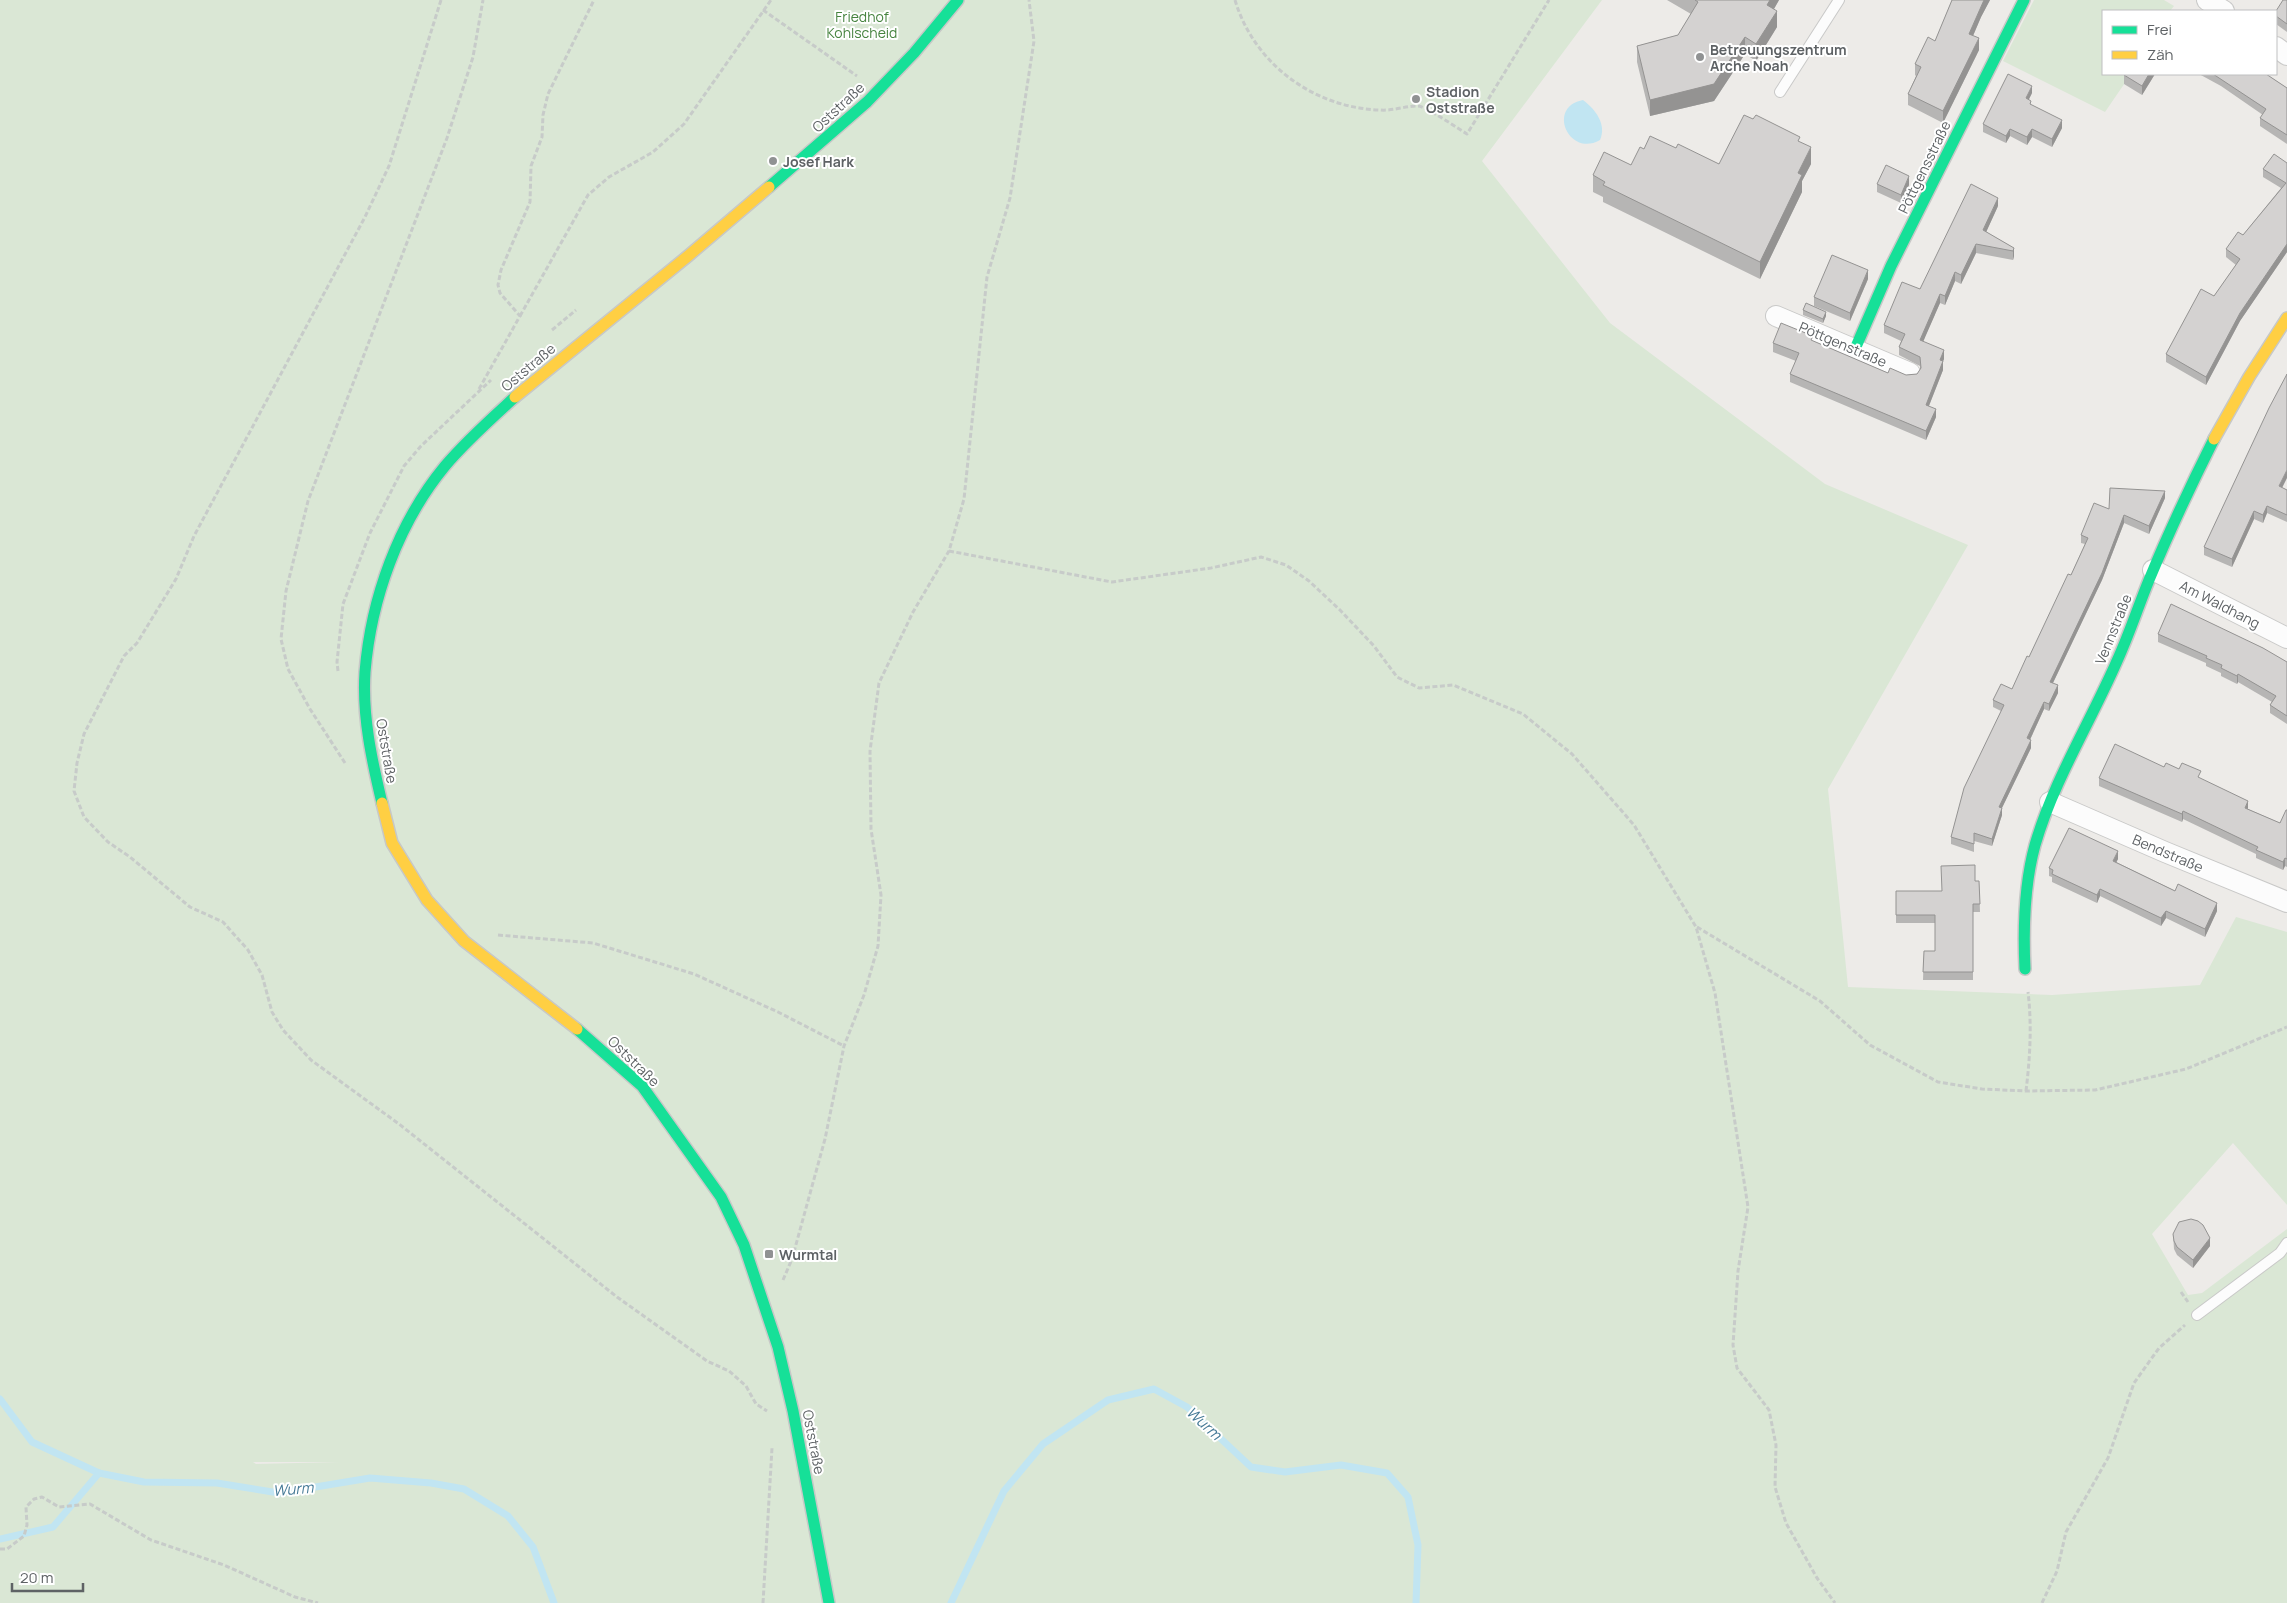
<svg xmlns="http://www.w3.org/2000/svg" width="2287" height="1603" viewBox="0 0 2287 1603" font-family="Manrope,sans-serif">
<rect width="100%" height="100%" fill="#edebe8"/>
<g fill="#dae7d5" fill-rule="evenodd">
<path d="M 0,0 L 1602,0 L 1482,161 L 1610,323 L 1825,484 L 1968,545 L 1828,789 L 1848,987 L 2052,995 L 2200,985 L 2236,917 L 2287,932 L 2287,1205 L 2233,1143 L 2152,1234 L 2188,1295 L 2202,1293 L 2287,1229 L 2287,1603 L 0,1603 ZM 253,1462 L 339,1462 L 256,1464 Z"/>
<path d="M 2034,0 L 2164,0 L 2174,6 L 2170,11 L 2103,11 L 2103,74 L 2131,74 L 2105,112 L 2003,61 Z"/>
</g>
<path fill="#c1e5f2" d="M 1583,100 C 1595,109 1607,124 1600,140 C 1569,158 1546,107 1583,100 Z"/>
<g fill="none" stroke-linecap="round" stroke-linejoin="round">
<g stroke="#c1e5f2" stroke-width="7">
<path d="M 0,1399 L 32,1442 L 99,1473 L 144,1482 L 217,1483 L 279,1493 L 370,1478 L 431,1483 L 464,1489 L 508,1516 L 533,1547 L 554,1603"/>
<path d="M 0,1539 L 53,1527 L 99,1473"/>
<path d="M 951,1603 L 1004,1491 L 1043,1444 L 1108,1400 L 1154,1389 L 1187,1407 L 1251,1467 L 1285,1472 L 1341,1465 L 1387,1473 L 1408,1497 L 1418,1545 L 1416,1603"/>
</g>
<defs>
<g id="lane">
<path d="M 1780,92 L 1839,0"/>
<path d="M 2197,1315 L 2280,1253 L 2287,1243"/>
</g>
<g id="street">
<path d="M 2207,0 L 2224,11"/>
<path d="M 2276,47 L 2287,55"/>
<path d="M 1776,316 L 1910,373"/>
<path d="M 2153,570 L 2287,638"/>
<path d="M 2050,802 L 2165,852 L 2287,902"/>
</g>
<g id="fast">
<path d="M 769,187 L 867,102 L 914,53 L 958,0"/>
<path d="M 1855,349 L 1891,266 L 2024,0"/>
<path d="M 382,803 C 372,761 362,716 365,672 C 371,599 398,523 445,466 C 466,441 491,419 515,397"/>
<path d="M 2025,969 C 2023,927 2024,885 2035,845 C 2054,780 2090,723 2117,661 C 2129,635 2138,607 2149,580 C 2169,532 2191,485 2214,439"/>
<path d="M 577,1029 L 642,1086 L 721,1197 L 744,1245 L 778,1347 L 793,1411 L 829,1603"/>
</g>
<g id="slow">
<path d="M 515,397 L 688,256 L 769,187"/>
<path d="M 2214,439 L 2249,377 L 2287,318"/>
<path d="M 382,803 L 392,843 L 427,900 L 464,941 L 577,1029"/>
</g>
</defs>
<use href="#lane" stroke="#c9c9c8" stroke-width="12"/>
<use href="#street" stroke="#c9c9c8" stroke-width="22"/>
<use href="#fast" stroke="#c7c8c7" stroke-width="14"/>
<use href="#slow" stroke="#c7c8c7" stroke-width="14"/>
<g stroke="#c7cbc9" stroke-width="3" stroke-dasharray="5 2.5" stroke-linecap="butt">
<path d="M 441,0 L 389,166 L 365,217 L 194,536 L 176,579 L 137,643 L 124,656 L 84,734 L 77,763 L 74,791 L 84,817 L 108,842 L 130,857 L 190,907 L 223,922 L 248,950 L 262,975 L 272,1012 L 283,1030 L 311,1060 L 399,1124 L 617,1297 L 707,1361 L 729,1371 L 746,1386 L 756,1404 L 767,1411"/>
<path d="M 1235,0 C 1254,64 1314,108 1380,110 C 1393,111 1405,106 1418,106 C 1425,106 1459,129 1467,134 L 1549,0"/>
<path d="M 763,10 L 857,76"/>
<path d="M 520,316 L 588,195 L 609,177 L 653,152 L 684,124 L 771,0"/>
<path d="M 552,330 L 576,310"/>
<path d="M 479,389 L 520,316 L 500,293 L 498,285 L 501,270 L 530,202 L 531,166 L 542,137 L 543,115 L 548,94 L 594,0"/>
<path d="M 949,551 L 1112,582 L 1211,568 L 1261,557 L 1286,565 L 1309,581 L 1340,610 L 1374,646 L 1397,677 L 1419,688 L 1453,685 L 1523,714 L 1572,754 L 1634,825 L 1696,927 L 1715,993 L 1748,1207 L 1738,1271 L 1733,1345 L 1737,1368 L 1769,1410 L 1776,1445 L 1775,1487 L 1786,1523 L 1817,1578 L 1835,1603"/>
<path d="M 338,671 L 337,662 L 343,604 L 370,533 L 404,466 L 421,446 L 491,380"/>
<path d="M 345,763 L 310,709 L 288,669 L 281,639 L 286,591 L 308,501 L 447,138 L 473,57 L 483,0"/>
<path d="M 1697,927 L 1820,1001 L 1870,1045 L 1938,1082 L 1982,1089 L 2026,1091 L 2095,1090 L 2186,1069 L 2287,1027"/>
<path d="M 498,935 L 593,943 L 694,974 L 778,1012 L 844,1046"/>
<path d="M 2026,1091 C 2030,1058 2032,1025 2028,992"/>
<path d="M 783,1280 L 792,1259 L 825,1139 L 844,1046 L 864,995 L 878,946 L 881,895 L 871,829 L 870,751 L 879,683 L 913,612 L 949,551 L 964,499 L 987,277 L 1010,198 L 1034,41 L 1029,0"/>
<path d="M 2181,1292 L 2188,1302"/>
<path d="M 0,1549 L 7,1549 L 24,1536 L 27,1525 L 26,1507 L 34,1499 L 42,1497 L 59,1507 L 90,1504 L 151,1540 L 224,1565 L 295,1597 L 318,1603"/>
<path d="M 763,1603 L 772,1448"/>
<path d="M 2042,1603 L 2057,1571 L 2066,1532 L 2108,1458 L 2134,1383 L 2159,1348 L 2185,1325"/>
</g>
<use href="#lane" stroke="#fcfcfc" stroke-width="10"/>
<use href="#street" stroke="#fcfcfc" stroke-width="20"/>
<use href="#fast" stroke="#16e098" stroke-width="11"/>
<use href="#slow" stroke="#ffcf43" stroke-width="11"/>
</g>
<g fill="#b6b5b4">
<path d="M 1667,0 L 1779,0 L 1774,9 L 1777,27 L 1756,61 L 1745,54 L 1714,101 L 1650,116 L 1637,62 L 1637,46 L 1678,35 L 1691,14 Z"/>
<path d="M 1952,0 L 1990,0 L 1981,17 L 1973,36 L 1979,50 L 1943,123 L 1908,105 L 1908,94 L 1916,76 L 1915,75 L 1915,64 L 1935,41 Z"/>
<path d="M 2287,0 L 2287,32 L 2276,24 L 2276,11 Z"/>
<path d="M 2125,74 L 2155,74 L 2142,95 L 2124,84 L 2124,75 Z"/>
<path d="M 2199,74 L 2266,74 L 2287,88 L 2287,144 L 2260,126 L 2260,118 L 2263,115 L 2221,86 Z"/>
<path d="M 2032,93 L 2029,99 L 2031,105 L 2062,128 L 2052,147 L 2032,137 L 2027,145 L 2010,136 L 2006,143 L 1983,132 L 1983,124 Z"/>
<path d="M 1800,142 L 1811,164 L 1802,181 L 1802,192 L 1760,279 L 1603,202 L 1603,197 L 1593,192 L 1593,175 L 1631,165 L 1644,149 L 1676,148 L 1719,164 Z"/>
<path d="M 2287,163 L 2287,252 L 2240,321 L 2206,385 L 2166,362 L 2166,354 L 2214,296 L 2236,265 L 2226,257 L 2226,249 L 2243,235 L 2281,188 L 2263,177 L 2263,169 Z"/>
<path d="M 1877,184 L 1909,185 L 1901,203 L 1877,192 Z"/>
<path d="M 1998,206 L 1986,232 L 2014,248 L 2014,256 L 2013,260 L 1976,253 L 1961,284 L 1955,281 L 1945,305 L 1940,303 L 1923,341 L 1944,359 L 1943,361 L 1943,370 L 1929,406 L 1936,417 L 1926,440 L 1790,382 L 1790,374 L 1796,361 L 1773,352 L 1773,343 L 1813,341 L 1888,373 L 1906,375 L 1917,374 L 1920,370 L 1920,366 L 1899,355 L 1899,347 L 1901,341 L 1884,333 L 1884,325 L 1920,289 Z"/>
<path d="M 1868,279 L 1850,321 L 1814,306 L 1814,297 Z"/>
<path d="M 1803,310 L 1826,316 L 1823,323 L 1803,315 Z"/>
<path d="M 2282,488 L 2287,490 L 2287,522 L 2267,513 L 2263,523 L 2254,519 L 2232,567 L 2204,555 L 2204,547 Z"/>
<path d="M 2165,498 L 2149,534 L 2124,523 L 2102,580 L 2053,683 L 2058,693 L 2049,711 L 2044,709 L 2030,740 L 2031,748 L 2002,808 L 2002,815 L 1992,846 L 1974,841 L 1974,852 L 1951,844 L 1951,837 L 2001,711 L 1993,707 L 1993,700 L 2012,689 L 2029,657 L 2071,575 L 2085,544 L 2081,543 L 2081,535 L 2109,509 Z"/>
<path d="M 2158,634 L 2287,662 L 2287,724 L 2270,713 L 2270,705 L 2272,702 L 2238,682 L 2237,684 L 2221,676 L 2221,673 L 2206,666 L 2206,663 L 2158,642 Z"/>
<path d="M 2099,778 L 2201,779 L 2248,809 L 2280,823 L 2287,810 L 2287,867 L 2285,866 L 2283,870 L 2256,858 L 2256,854 L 2183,819 L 2182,822 L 2099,786 Z"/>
<path d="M 2118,859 L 2116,862 L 2217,911 L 2205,937 L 2166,918 L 2161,926 L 2100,896 L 2097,903 L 2052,882 L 2052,877 L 2049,876 L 2049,868 Z"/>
<path d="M 1975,881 L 1979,881 L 1980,912 L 1973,912 L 1973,980 L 1923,980 L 1924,951 L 1935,951 L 1935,923 L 1896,923 L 1896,891 L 1942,891 Z"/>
<path d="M 2173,1234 L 2210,1246 L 2193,1268 L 2177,1255 L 2174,1249 Z"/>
</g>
<g fill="#949392">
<path d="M 1770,0 L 1779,0 L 1767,21 L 1767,5 Z"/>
<path d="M 1984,0 L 1990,0 L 1981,17 L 1969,45 L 1969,34 Z"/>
<path d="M 1777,11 L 1777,27 L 1756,61 L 1756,44 Z"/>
<path d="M 1745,37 L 1745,54 L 1714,101 L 1650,116 L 1650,100 Z"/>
<path d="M 1979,38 L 1979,50 L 1943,123 L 1943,111 Z"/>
<path d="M 2149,74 L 2155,74 L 2142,95 L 2142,86 Z"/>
<path d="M 2032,86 L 2032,93 L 2026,105 L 2026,98 Z"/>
<path d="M 2062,120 L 2062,128 L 2052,147 L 2052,139 Z"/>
<path d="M 2010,129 L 2010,136 L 2006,143 L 2006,136 Z"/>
<path d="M 2032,129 L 2032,137 L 2027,145 L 2027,137 Z"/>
<path d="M 1811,147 L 1811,164 L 1802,181 L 1802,192 L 1760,279 L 1760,262 L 1798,173 Z"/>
<path d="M 1909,176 L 1909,185 L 1901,203 L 1901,195 Z"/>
<path d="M 1998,198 L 1998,206 L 1983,239 L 1983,230 Z"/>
<path d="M 1976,244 L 1976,253 L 1961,284 L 1961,275 Z"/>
<path d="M 2287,244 L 2287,252 L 2240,321 L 2206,385 L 2206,377 L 2240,313 Z"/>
<path d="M 2014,248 L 2014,256 L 2013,260 L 2013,251 Z"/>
<path d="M 1868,270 L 1868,279 L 1850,321 L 1850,313 Z"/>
<path d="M 1955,272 L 1955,281 L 1945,305 L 1945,296 Z"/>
<path d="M 1940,294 L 1940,303 L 1920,349 L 1920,340 Z"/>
<path d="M 1826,312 L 1826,316 L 1823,323 L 1823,319 Z"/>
<path d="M 1944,350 L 1944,359 L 1940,369 L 1940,360 Z"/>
<path d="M 1943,361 L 1943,370 L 1926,413 L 1926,405 Z"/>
<path d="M 1936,409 L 1936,417 L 1926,440 L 1926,431 Z"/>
<path d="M 2287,470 L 2287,478 L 2279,494 L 2279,486 Z"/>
<path d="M 2165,491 L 2165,498 L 2149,534 L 2149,526 Z"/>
<path d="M 2267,506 L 2267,513 L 2263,523 L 2263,515 Z"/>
<path d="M 2254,511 L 2254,519 L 2232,567 L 2232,559 Z"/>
<path d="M 2124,515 L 2124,523 L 2102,580 L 2050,689 L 2050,682 Z"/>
<path d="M 2238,674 L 2238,682 L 2237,684 L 2237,676 Z"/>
<path d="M 2058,685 L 2058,693 L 2049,711 L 2049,704 Z"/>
<path d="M 2044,702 L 2044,709 L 2027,746 L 2027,738 Z"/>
<path d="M 2031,740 L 2031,748 L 1999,814 L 1999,807 Z"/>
<path d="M 2248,801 L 2248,809 L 2245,808 Z"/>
<path d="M 2002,808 L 2002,815 L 1992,846 L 1992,839 Z"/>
<path d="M 2183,811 L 2183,819 L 2182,822 L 2182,814 Z"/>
<path d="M 2118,851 L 2118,859 L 2113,869 L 2113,861 Z"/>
<path d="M 2285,858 L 2285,866 L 2283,870 L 2283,862 Z"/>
<path d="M 2100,889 L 2100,896 L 2097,903 L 2097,895 Z"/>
<path d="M 2217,903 L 2217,911 L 2205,937 L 2205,929 Z"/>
<path d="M 2166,911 L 2166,918 L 2161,926 L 2161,918 Z"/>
<path d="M 2210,1238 L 2210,1246 L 2193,1268 L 2193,1260 Z"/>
</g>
<g fill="#d4d2d1" stroke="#949392">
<path d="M 1695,0 L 1770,0 L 1767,5 L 1777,11 L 1756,44 L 1745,37 L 1714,84 L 1650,100 L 1637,46 L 1678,35 L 1698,2 Z"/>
<path d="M 1952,0 L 1984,0 L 1969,34 L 1979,38 L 1943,111 L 1908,94 L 1921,67 L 1915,64 L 1928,37 L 1935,41 Z"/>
<path d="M 2283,0 L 2287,0 L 2287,24 L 2276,16 L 2276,11 Z"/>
<path d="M 2008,74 L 2032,86 L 2026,98 L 2031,101 L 2030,104 L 2062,120 L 2052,139 L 2032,129 L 2027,137 L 2010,129 L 2006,136 L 1983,124 Z"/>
<path d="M 2125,74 L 2149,74 L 2142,86 L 2124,75 Z"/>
<path d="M 2213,74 L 2266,74 L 2287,88 L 2287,135 L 2260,118 L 2266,109 Z"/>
<path d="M 1744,115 L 1753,119 L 1756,115 L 1800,137 L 1798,141 L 1811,147 L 1798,173 L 1802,175 L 1760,262 L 1603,185 L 1605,182 L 1593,175 L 1604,152 L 1631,165 L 1640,147 L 1644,149 L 1650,136 L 1676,148 L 1678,144 L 1719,164 Z"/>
<path d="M 2274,154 L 2287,163 L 2287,244 L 2240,313 L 2206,377 L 2166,354 L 2201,289 L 2214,296 L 2240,259 L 2226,249 L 2238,232 L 2243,235 L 2286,183 L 2263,169 Z"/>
<path d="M 1886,165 L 1909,176 L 1901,195 L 1877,184 Z"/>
<path d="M 1971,184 L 1998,198 L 1983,230 L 2014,248 L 2013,251 L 1976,244 L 1961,275 L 1955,272 L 1945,296 L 1940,294 L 1920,340 L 1944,350 L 1940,360 L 1943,361 L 1926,405 L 1936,409 L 1926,431 L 1790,374 L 1799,353 L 1773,343 L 1781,323 L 1813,336 L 1811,340 L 1888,373 L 1890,368 L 1906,375 L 1917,374 L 1921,368 L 1920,357 L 1899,347 L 1905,334 L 1884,325 L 1902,282 L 1920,289 Z"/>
<path d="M 1832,255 L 1868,270 L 1850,313 L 1814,297 Z"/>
<path d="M 1806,303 L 1826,312 L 1823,319 L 1803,310 Z"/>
<path d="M 2287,374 L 2287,470 L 2279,486 L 2287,490 L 2287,515 L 2267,506 L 2263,515 L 2254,511 L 2232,559 L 2204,547 L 2269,408 Z"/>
<path d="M 2110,488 L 2165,491 L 2149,526 L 2124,515 L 2102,573 L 2050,682 L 2058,685 L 2049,704 L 2044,702 L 2027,738 L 2031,740 L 1999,807 L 2002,808 L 1992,839 L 1974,833 L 1974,844 L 1951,837 L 1964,788 L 2004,705 L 1993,700 L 2001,684 L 2012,689 L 2027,656 L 2029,657 L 2068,574 L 2071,575 L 2088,538 L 2081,535 L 2094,503 L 2109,509 Z"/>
<path d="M 2171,604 L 2263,648 L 2287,662 L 2287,716 L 2270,705 L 2276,696 L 2238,674 L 2237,676 L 2221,668 L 2222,665 L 2206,658 L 2207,656 L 2158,634 Z"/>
<path d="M 2115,744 L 2164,767 L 2166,763 L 2179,769 L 2182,763 L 2201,771 L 2198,777 L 2248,801 L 2245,808 L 2280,823 L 2286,810 L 2287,810 L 2287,859 L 2285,858 L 2283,862 L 2256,850 L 2258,847 L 2183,811 L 2182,814 L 2099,778 Z"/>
<path d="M 2069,828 L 2118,851 L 2113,861 L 2175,891 L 2178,884 L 2217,903 L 2205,929 L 2166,911 L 2161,918 L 2100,889 L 2097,895 L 2052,874 L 2053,870 L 2049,868 Z"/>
<path d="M 1975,865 L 1975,881 L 1979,881 L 1980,904 L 1973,904 L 1973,972 L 1923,972 L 1924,951 L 1935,951 L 1935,915 L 1896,915 L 1896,891 L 1942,891 L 1941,866 Z"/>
<path d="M 2191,1219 L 2198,1221 L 2203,1225 L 2210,1238 L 2193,1260 L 2177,1247 L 2174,1241 L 2173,1234 L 2179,1222 Z"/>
</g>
<g fill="#909293" stroke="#fff" stroke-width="2">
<circle cx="1700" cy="57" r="5"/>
<circle cx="1416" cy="99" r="5"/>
<circle cx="773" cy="161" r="5"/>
<rect x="764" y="1249" width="10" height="10" rx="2.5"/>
</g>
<g text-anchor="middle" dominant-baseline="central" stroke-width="4" stroke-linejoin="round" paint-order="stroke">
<g font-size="14" fill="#46833f" stroke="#fff">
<text x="862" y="16">Friedhof<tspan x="862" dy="16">Kohlscheid</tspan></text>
</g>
<g font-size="14" font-weight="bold" fill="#5e6265" stroke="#fff" text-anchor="start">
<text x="1710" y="49">Betreuungszentrum<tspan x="1710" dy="16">Arche Noah</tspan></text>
<text x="1426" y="91">Stadion<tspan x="1426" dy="16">Oststraße</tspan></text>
<text x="783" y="161">Josef Hark</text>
<text x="779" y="1254">Wurmtal</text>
</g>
<g font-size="14" fill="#5e6265" stroke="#fff">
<text transform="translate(838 107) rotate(-43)">Oststraße</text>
<text transform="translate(1924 167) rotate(-64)">Pöttgensstraße</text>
<text transform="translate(1843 344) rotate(23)">Pöttgenstraße</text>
<text transform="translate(528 367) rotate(-40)">Oststraße</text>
<text transform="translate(2220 604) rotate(27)">Am Waldhang</text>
<text transform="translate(2113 629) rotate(-68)">Vennstraße</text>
<text transform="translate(387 751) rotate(80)">Oststraße</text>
<text transform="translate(2168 853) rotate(23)">Bendstraße</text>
<text transform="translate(634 1061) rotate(44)">Oststraße</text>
<text transform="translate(814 1442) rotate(79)">Oststraße</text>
</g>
<g font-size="15" font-style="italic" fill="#467a97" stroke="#fff">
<text transform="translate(1204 1423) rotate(42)">Wurm</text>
<text transform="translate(293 1489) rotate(-5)">Wurm</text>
</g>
</g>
<rect x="2102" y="10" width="175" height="65" fill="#ffffff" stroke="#bfc0c1"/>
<rect x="2112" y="26" width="25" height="8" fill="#16e098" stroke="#bfc0c1"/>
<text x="2147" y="35" font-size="15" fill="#5e6265">Frei</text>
<rect x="2112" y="51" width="25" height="8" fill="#ffcf43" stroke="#bfc0c1"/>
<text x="2147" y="60" font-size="15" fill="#5e6265">Zäh</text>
<path d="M12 1583v8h71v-8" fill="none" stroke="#5e6265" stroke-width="2.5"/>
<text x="20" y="1583" font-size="15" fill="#5e6265" stroke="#ffffff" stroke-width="4" paint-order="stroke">20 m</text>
</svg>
